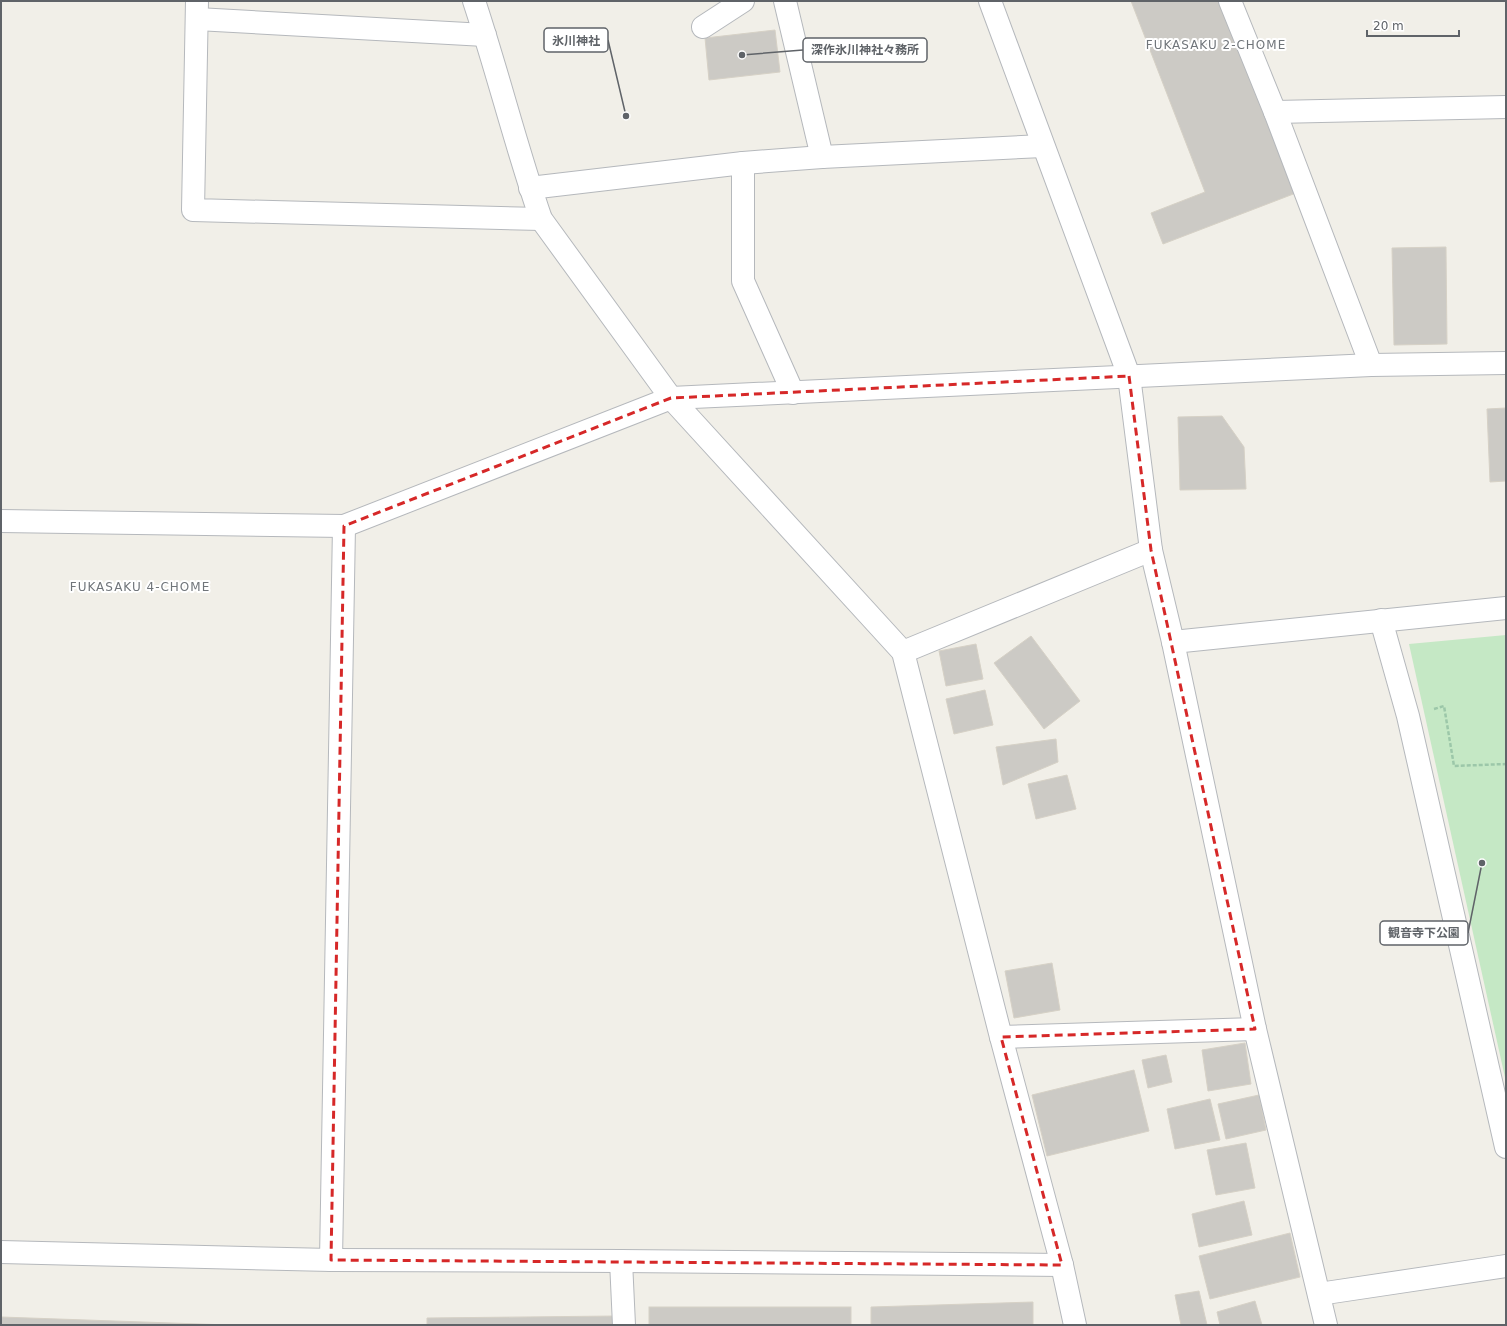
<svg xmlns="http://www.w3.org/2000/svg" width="1507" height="1326" viewBox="0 0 1507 1326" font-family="'DejaVu Sans','Noto Sans JP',sans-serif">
<rect width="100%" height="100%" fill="#f1efe8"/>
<path fill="#c5e8c5" d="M 1506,635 L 1506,1082 L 1409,644 Z"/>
<g fill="#cccac5" stroke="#d6d1c6">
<path d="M 1131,1 L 1221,1 L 1296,193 L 1163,244 L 1151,213 L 1205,192 Z"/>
<path d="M 775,30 L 780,72 L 709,80 L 705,38 Z"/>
<path d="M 1446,247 L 1447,344 L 1394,345 L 1392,248 Z"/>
<path d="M 1506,408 L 1506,481 L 1490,482 L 1487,409 Z"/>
<path d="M 1222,416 L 1244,447 L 1246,489 L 1180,490 L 1178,417 Z"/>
<path d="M 1031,636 L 1080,701 L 1044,729 L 994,663 Z"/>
<path d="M 976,644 L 983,679 L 946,686 L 939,651 Z"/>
<path d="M 985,690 L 993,725 L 954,734 L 946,699 Z"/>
<path d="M 1056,739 L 1058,762 L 1003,785 L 996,747 Z"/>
<path d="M 1067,775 L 1076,809 L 1036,819 L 1028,784 Z"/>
<path d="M 1052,963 L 1060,1010 L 1014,1018 L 1005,971 Z"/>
<path d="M 1245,1043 L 1251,1084 L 1208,1091 L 1202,1050 Z"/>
<path d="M 1166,1055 L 1172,1082 L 1148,1088 L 1142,1060 Z"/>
<path d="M 1134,1070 L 1149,1131 L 1047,1156 L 1032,1095 Z"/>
<path d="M 1259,1095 L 1266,1130 L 1226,1139 L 1218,1104 Z"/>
<path d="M 1210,1099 L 1220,1140 L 1175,1149 L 1167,1109 Z"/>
<path d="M 1246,1143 L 1255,1188 L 1216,1195 L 1207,1150 Z"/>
<path d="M 1244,1201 L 1252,1235 L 1199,1247 L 1192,1214 Z"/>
<path d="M 1290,1233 L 1300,1277 L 1210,1299 L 1199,1256 Z"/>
<path d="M 1199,1291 L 1207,1325 L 1181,1325 L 1175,1295 Z"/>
<path d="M 1255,1301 L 1262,1325 L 1220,1325 L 1217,1312 Z"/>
<path d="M 1033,1302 L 1033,1325 L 871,1325 L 871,1307 Z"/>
<rect x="649" y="1307" width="202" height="18"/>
<path d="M 615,1316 L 615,1325 L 427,1325 L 427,1318 Z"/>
<path d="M 1,1317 L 228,1325 L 1,1325 Z"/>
</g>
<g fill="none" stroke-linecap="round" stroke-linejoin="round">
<defs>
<g id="minor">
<path d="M 197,1 L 193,210 L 541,219"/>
<path d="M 474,1 C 498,73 516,147 541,219 L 671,398 L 903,652 L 1001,1037 L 1062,1265 L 1075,1325"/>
<path d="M 785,1 L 822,157"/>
<path d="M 990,1 L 1129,376 L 1151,550 L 1173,642 L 1255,1029 L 1326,1325"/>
<path d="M 1230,1 L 1275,112 L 1371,365"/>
<path d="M 197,19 L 485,35"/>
<path d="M 703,27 L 743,1"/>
<path d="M 1275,112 L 1506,107"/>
<path d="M 743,163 L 743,281 L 793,393"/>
<path d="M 530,188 L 743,163 L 822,157 L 1043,146"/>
<path d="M 1,521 L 344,526 L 671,398 L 1371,365 L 1506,363"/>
<path d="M 1381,620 L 1408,716 L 1506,1147"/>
<path d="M 1173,642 L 1506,608"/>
<path d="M 903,652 L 1151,550"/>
<path d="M 1001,1037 L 1255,1029"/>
<path d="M 1,1252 L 331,1260 L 621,1261 L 1062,1265"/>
<path d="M 331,1260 L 344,526"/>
<path d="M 621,1261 L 624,1325"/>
<path d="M 1319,1294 L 1506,1266"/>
</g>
</defs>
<use href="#minor" stroke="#b5b8bc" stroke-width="24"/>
<path stroke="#9cc7a9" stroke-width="2.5" stroke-dasharray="4 2" stroke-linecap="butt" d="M 1434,709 L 1444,706 L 1454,766 L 1506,764"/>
<use href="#minor" stroke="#fff" stroke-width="22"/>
</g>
<path fill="none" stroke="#d62828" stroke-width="3" stroke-dasharray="8 5" stroke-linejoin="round" d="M 1129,376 L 1151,550 L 1255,1029 L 1001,1037 L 1062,1265 L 331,1260 L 344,526 L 671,398 Z"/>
<g text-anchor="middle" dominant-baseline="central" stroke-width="4" stroke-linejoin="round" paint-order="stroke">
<g font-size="12" letter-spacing="1" fill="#70757a" stroke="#fff">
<text x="1216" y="45">FUKASAKU 2-CHOME</text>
<text x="140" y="587">FUKASAKU 4-CHOME</text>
</g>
</g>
<path fill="none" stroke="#5f6368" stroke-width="1.5" d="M626 116L608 40M742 55L803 50M1482 863L1468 933"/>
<g fill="#5f6368" stroke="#fff" stroke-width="1.5">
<circle cx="626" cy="116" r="4"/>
<circle cx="742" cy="55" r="4"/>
<circle cx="1482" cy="863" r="4"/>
</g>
<g fill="#fff" stroke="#5f6368" stroke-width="1.5">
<rect x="544" y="28" width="64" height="24" rx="4"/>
<rect x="803" y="38" width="124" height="24" rx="4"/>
<rect x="1380" y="921" width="88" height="24" rx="4"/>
</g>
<g font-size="12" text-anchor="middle" font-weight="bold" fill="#5f6368">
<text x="576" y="45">氷川神社</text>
<text x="865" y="54">深作氷川神社々務所</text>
<text x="1424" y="937">観音寺下公園</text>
</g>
<rect width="1507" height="1326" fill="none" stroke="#5f6368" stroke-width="4"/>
<path d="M1367 30v6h92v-6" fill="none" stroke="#5f6368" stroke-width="2"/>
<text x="1373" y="30" font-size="12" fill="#5f6368" stroke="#ffffff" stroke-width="3" paint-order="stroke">20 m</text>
</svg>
